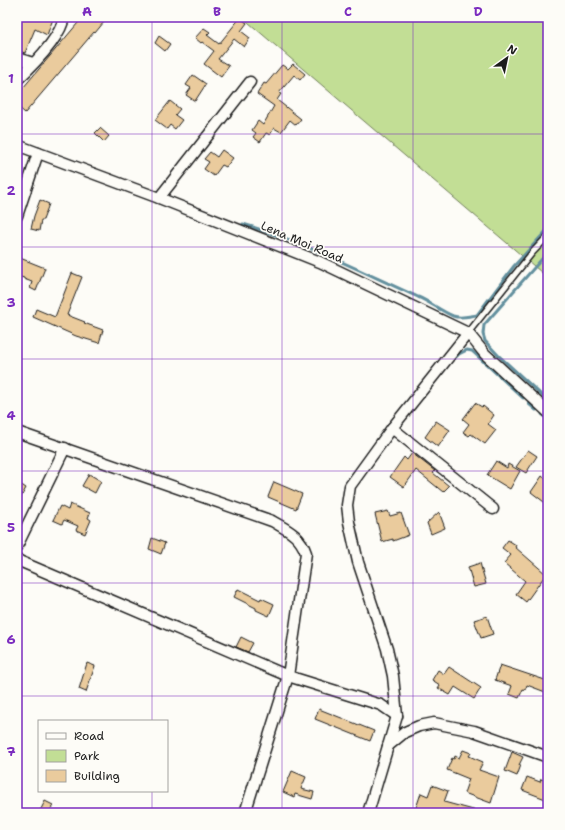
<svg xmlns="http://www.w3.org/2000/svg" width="565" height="830" viewBox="0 0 565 830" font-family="'Shantell Sans',sans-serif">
<rect width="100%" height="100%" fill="#fdfcf7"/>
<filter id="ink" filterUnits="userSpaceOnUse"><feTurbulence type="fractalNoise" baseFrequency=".025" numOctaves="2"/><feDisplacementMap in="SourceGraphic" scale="8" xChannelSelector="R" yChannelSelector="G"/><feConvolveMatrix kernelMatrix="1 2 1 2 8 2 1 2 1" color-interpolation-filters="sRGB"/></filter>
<g filter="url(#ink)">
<path fill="#c2de95" stroke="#6f7d58" d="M 242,17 L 548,17 L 548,278 Z"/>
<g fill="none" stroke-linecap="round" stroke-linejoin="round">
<g stroke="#63909e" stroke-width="3">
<path d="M 243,224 C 304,242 360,271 418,297 C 430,302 441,311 453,316 C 461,319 469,316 477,315 L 514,266 L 548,229"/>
<path d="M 548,252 L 484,325 L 483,334 L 485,341 L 498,355 L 548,401"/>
<path d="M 455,358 L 459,354 L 467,350 L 472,351 L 523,398"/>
<path d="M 529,404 L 536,410"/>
<path d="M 542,414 L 548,419"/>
</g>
</g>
<g fill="#eacb9d" stroke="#1c1c1c">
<path d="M 17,17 L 49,17 L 53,19 L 47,35 L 35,29 L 25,53 L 17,50 Z"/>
<path d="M 83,17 L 108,17 L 95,33 L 94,32 L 25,113 L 17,106 L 17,95 Z"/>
<path d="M 240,18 L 247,23 L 241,31 L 250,38 L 244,47 L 234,39 L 218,59 L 229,66 L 221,77 L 204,64 L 214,51 L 202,42 L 201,43 L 195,38 L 204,28 L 210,32 L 207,35 L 219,44 Z"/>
<path d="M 159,36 L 170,44 L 165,51 L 155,43 Z"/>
<path d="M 293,64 L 305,74 L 300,80 L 294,75 L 279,93 L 281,94 L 277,100 L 301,119 L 296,125 L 290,120 L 281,132 L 274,128 L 270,135 L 266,133 L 260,142 L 253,137 L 256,133 L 252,130 L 258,121 L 263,125 L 274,106 L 257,94 L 264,83 L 266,84 L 282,65 L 288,69 Z"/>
<path d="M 193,75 L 206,84 L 195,101 L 186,95 L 191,88 L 186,85 Z"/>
<path d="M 170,101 L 180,109 L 175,115 L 182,120 L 175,129 L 170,125 L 167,129 L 155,120 Z"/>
<path d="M 100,128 L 109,136 L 104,142 L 95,133 Z"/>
<path d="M 222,150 L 233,158 L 226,167 L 222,165 L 214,176 L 204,169 L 209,162 L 204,159 L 210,152 L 217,157 Z"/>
<path d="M 40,200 L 49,204 L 43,220 L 41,220 L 39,231 L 31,229 L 34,216 Z"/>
<path d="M 20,258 L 45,268 L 36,291 L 30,288 L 32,282 L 24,279 L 24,278 L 17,276 Z"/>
<path d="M 72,273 L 82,277 L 67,315 L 85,322 L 84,323 L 103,330 L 99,343 L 76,336 L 33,317 L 36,309 L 55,317 Z"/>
<path d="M 475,403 L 482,407 L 483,406 L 494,415 L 488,424 L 496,430 L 485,444 L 471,434 L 469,436 L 463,432 L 469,424 L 463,419 Z"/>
<path d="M 436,421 L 450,430 L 438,447 L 425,437 Z"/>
<path d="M 528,450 L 537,456 L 526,473 L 516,467 Z"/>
<path d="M 412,453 L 435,471 L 433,473 L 449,486 L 443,492 L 416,470 L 404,487 L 390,477 L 404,457 L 407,460 Z"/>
<path d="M 496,461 L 507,468 L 508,464 L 520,471 L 510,489 L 487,475 Z"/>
<path d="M 89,474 L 101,481 L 95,493 L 82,486 Z"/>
<path d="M 542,476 L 548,481 L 548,505 L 531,492 Z"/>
<path d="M 17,482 L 26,488 L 17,504 Z"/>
<path d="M 274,482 L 302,494 L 296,509 L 268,497 Z"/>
<path d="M 70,504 L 90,513 L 88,518 L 91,520 L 85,534 L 76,530 L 78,526 L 64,520 L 62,524 L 53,520 L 60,506 L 68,510 Z"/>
<path d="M 388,511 L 390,516 L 401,513 L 409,535 L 393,541 L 393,539 L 382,542 L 375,514 Z"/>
<path d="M 439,512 L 445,528 L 431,534 L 427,523 Z"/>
<path d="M 152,538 L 165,543 L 161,554 L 149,549 Z"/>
<path d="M 508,540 L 516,545 L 515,547 L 546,574 L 526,602 L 516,594 L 525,581 L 504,563 L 511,555 L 502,548 Z"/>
<path d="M 480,563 L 486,584 L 474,587 L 468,567 Z"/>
<path d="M 238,589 L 260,600 L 261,598 L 274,604 L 269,616 L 256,610 L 256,608 L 234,597 Z"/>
<path d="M 487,616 L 493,634 L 481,638 L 474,620 Z"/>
<path d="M 241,637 L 253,643 L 248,652 L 236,647 Z"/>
<path d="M 87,663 L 95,666 L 86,692 L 79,689 Z"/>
<path d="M 500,665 L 548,681 L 548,693 L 527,685 L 525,690 L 523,689 L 519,698 L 509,694 L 512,686 L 495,680 Z"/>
<path d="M 449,667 L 481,688 L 474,699 L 455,687 L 450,695 L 438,688 L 440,685 L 432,680 L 438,670 L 444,674 Z"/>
<path d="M 319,709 L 374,731 L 370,741 L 315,719 Z"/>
<path d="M 463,750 L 471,753 L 469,756 L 483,762 L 479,770 L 499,777 L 491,803 L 464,793 L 469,779 L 447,770 L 452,758 L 454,759 L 455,756 L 459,758 Z"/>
<path d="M 512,752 L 523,757 L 519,765 L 521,765 L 517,776 L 505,771 Z"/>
<path d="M 292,771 L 306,777 L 301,789 L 314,792 L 312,799 L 295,794 L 294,797 L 283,792 Z"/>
<path d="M 527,777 L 540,782 L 541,779 L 548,781 L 548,800 L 522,790 Z"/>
<path d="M 432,785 L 448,791 L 444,802 L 477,811 L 477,813 L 420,813 L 415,811 L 421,793 L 428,796 Z"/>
<path d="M 45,801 L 53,805 L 49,813 L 39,813 Z"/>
</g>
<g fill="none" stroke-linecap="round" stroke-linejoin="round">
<defs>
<path id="service" d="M 468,333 L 532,253 L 548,236"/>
<g id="minor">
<path d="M 17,58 L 33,63"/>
<path d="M 17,80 C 32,66 61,37 64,17"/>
<path d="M 17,145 L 159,198 L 320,262 L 468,333 L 485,354 L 548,412"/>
<path d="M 159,198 L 250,82"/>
<path d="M 17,216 L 38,153"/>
<path d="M 392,428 L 493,509"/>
<path d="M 17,432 L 272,521 C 287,530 300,535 306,553 L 288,676 L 245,813"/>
<path d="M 17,546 L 65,448"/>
<path d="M 17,560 L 288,676 L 381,705 L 397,716"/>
<path d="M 388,746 L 405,732 L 419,726 L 434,723 L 474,731 L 548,757"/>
<path d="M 368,813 L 397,716 L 393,676 L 387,649 L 358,562 L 349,522 L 347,505 L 350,486 L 392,428 L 468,333"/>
</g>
</defs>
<use href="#service" stroke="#1c1c1c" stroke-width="8"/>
<use href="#minor" stroke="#1c1c1c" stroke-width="13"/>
<use href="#service" stroke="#fdfcf7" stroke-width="5"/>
<use href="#minor" stroke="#fdfcf7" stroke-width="10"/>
</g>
</g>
<path fill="none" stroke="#7b2cbf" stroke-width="1" stroke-opacity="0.55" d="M 152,17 L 152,721M 282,17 L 282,813M 413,17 L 413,813M 17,134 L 548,134M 17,247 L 548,247M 17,359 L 548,359M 17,471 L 548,471M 17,583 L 548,583M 17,696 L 548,696M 152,791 L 152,813"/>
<g text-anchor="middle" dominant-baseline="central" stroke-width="3.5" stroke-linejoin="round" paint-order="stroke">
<g font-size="12" fill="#1c1c1c" stroke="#fdfcf7">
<text transform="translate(302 242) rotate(23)">Lena Moi Road</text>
</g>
</g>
<rect width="565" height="830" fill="none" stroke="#fdfcf7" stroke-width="44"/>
<rect x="38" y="720" width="130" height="72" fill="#fdfcf7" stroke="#a3a29f"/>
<rect x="46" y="733" width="20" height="6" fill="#fdfcf7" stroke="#a3a29f"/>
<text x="74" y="740" font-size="12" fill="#1c1c1c">Road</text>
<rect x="46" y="750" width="20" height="12" fill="#c2de95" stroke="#a3a29f"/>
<text x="74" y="760" font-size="12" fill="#1c1c1c">Park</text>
<rect x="46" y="770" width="20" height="12" fill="#eacb9d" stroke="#a3a29f"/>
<text x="74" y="780" font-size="12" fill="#1c1c1c">Building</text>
<g transform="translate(507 58) rotate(33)" stroke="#fdfcf7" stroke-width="3" paint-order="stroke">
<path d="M0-3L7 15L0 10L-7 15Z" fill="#1c1c1c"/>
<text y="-6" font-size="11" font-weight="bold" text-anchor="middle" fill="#1c1c1c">N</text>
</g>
<rect x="22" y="22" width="521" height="786" fill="none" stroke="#7b2cbf" stroke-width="1.5"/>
<g font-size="13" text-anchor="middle" font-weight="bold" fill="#7b2cbf">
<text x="87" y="16">A</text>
<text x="217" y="16">B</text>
<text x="348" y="16">C</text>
<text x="478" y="16">D</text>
<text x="11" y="83">1</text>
<text x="11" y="195">2</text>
<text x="11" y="307">3</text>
<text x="11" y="420">4</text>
<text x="11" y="532">5</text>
<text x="11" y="644">6</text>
<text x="11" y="756">7</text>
</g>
</svg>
